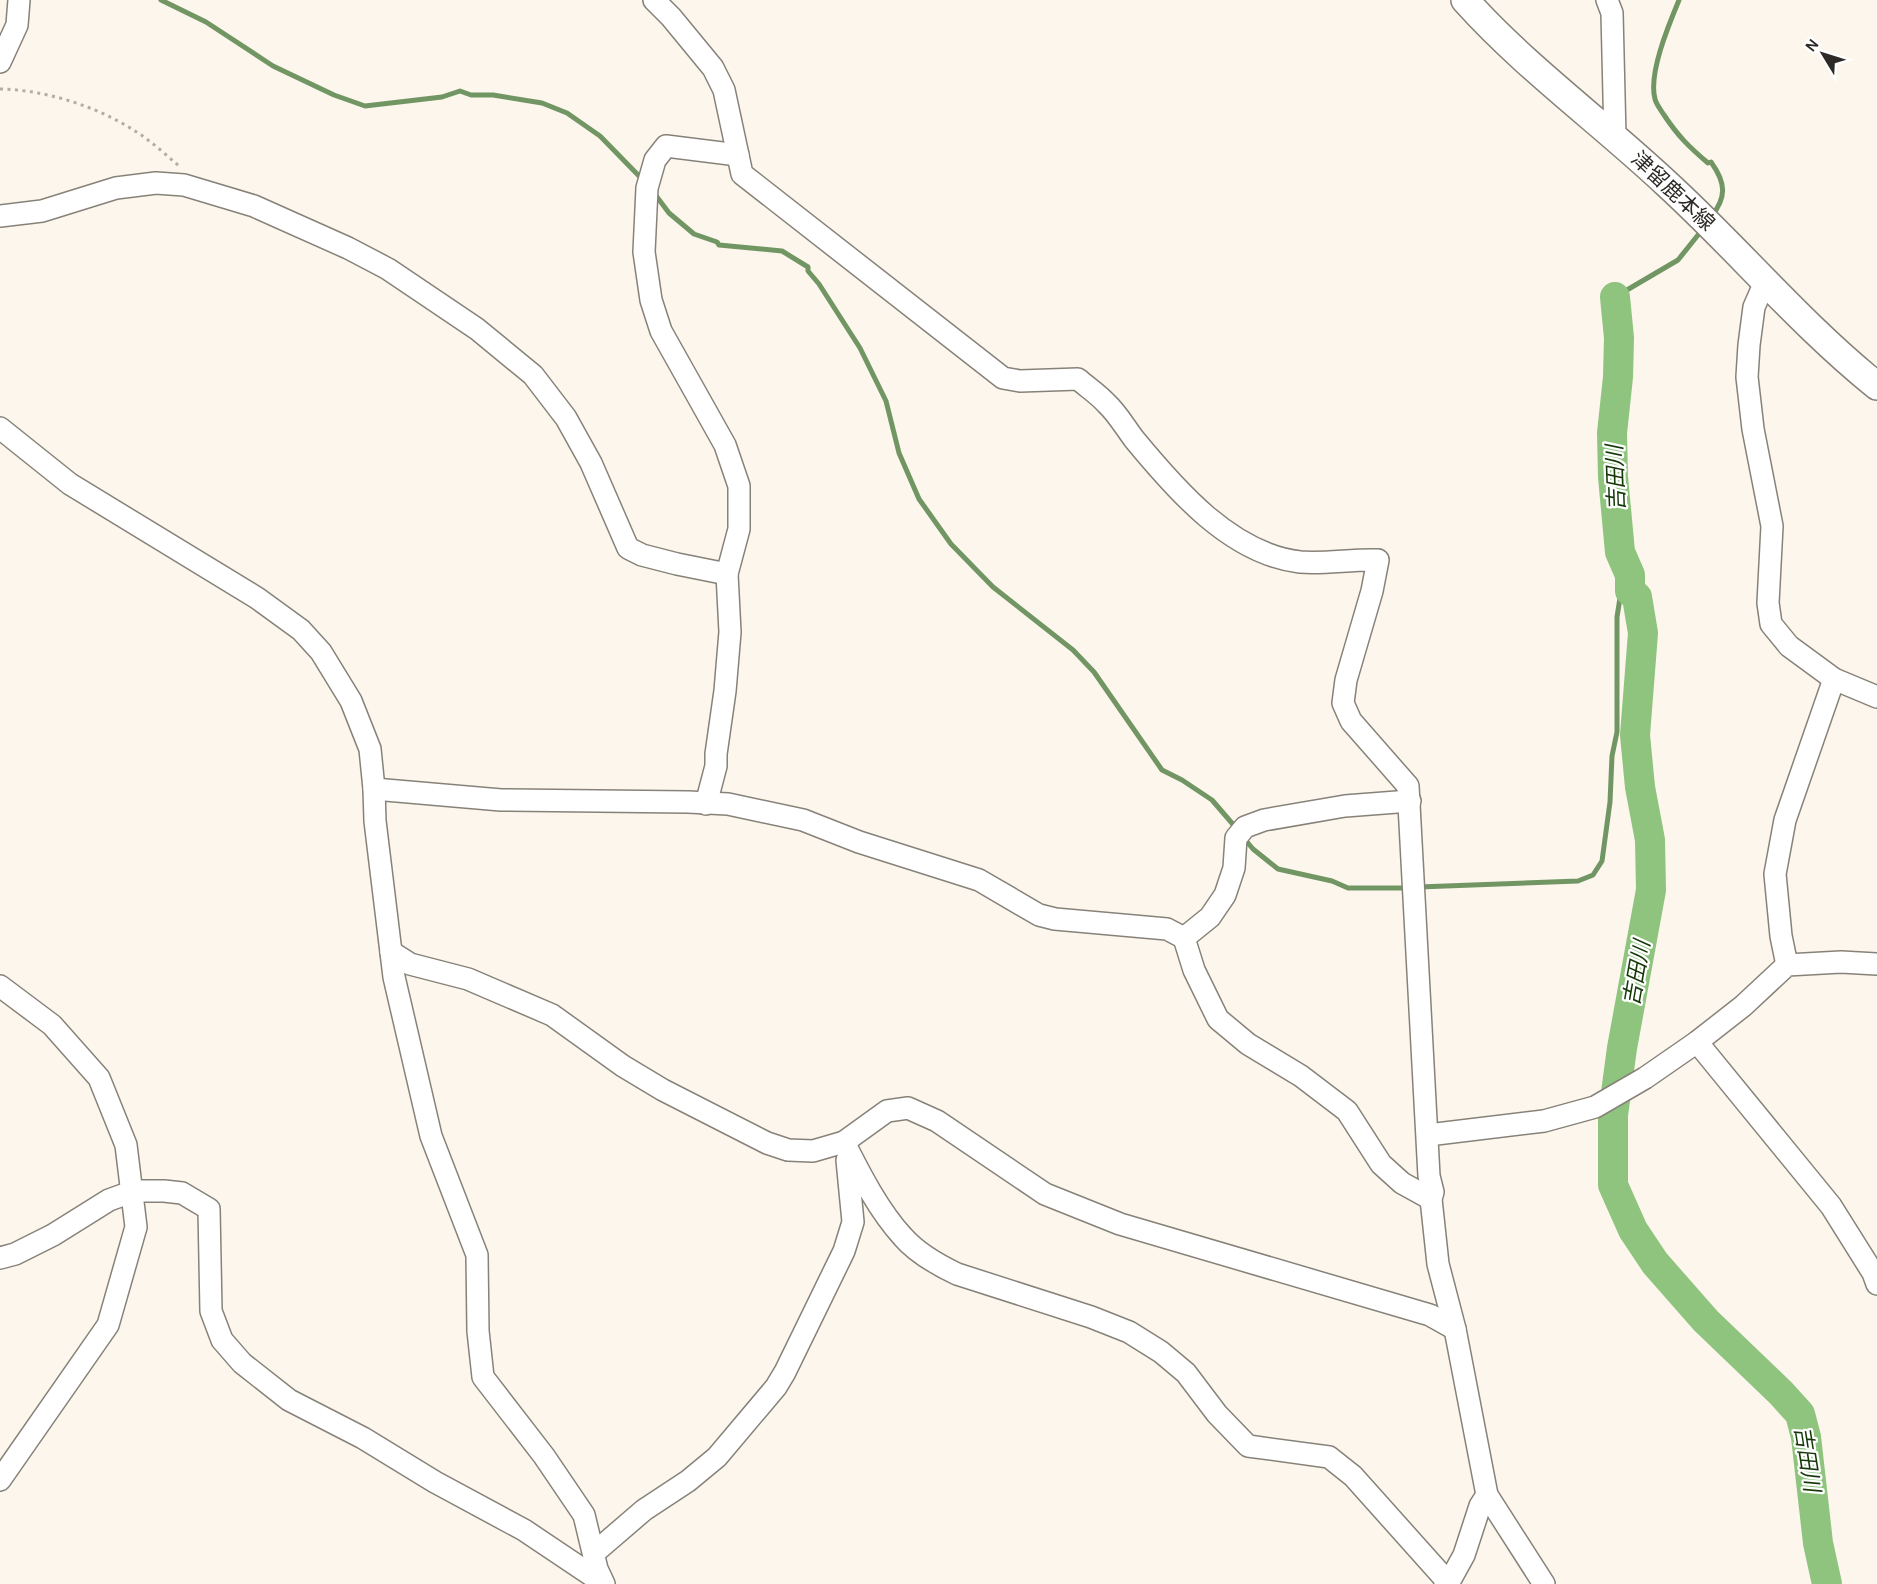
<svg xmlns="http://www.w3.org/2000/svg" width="1877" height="1584" viewBox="0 0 1877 1584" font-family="Karla,'Noto Sans JP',sans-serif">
<rect width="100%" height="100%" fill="#fcf6ec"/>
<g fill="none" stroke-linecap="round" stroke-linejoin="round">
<g stroke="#719664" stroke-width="5">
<path d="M 161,0 L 206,22 L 273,66 L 334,95 L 365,106 L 442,97 L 460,91 L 471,95 L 493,95 L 542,103 L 567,113 L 600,136 L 642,179"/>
<path d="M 1679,0 C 1669,24 1648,74 1655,99 C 1656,104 1661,110 1664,115 C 1678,136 1689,147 1708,163 L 1711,162 C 1726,183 1727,197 1711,217"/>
<path d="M 654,193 L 669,213 L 694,234 L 717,242 L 719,245 L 782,251 L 808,267 L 808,271 L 819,284 L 860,348 L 886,401 L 899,453 L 919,499 L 951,544 L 993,587 L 1073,650 L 1094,672 L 1162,770 L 1182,780 L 1212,800 L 1237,829"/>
<path d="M 1615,297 L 1678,260 L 1702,230"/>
<path d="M 1242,836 L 1253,849 L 1278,869 L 1332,881 L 1348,888 L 1410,888"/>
<path d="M 1419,887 L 1578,881 L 1593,875 L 1602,861 L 1610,802 L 1612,756 L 1617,732 L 1617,617 L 1620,598 L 1630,591"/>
</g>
<path stroke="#8ec47e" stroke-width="30" d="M 1615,297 L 1619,338 L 1618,377 L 1612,433 L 1613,477 L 1620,552 L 1630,575 L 1630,591 L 1637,597 L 1643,633 L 1635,735 L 1640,787 L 1650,840 L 1651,890 L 1622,1048 L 1613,1115 L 1613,1185 L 1633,1230 L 1655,1263 L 1706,1321 L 1781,1393 L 1800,1414 L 1806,1437 L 1818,1543 L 1827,1584"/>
<defs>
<g id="minor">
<path d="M 654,0 L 671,17 L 713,68 L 724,90 L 742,174 L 1003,378 L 1020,381 L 1078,379 C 1087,387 1098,394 1106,403 C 1117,413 1125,427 1134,439 C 1176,490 1231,554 1300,562 C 1326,564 1352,559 1378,560 L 1372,591 L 1346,680 L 1343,703 L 1351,721 L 1408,786 L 1429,1176 L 1433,1192 L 1431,1199 L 1438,1264 L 1455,1329 L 1487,1495 L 1544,1584"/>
<path d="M 1607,0 L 1612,13 L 1615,137"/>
<path d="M 0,62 L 17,25 L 19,0"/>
<path d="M 0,216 L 42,211 L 116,188 L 156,183 L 184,185 L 254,206 L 348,248 L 388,269 L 477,329 L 533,375 L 566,418 L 591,463 L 628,548 L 642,555 L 677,564 L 727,574"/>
<path d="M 1765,282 L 1754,307 L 1749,345 L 1747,377 L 1753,429 L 1772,526 L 1768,603 L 1771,624 L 1789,646 L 1834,679 L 1877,697"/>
<path d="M 0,428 L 70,484 L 257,598 L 301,630 L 321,652 L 351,701 L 370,749 L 374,789 L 375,821 L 394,977 L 431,1136 L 477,1255 L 478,1331 L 483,1377 L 544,1456 L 584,1515 L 597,1569 L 604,1584"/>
<path d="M 374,789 L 501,800 L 688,802 L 728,804 L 803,820 L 859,842 L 979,880 L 1039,915 L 1055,919 L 1167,929 L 1184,938 L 1194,970 L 1218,1019 L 1248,1044 L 1301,1076 L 1347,1111 L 1381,1164 L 1402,1183 L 1431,1199"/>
<path d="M 706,804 L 716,766 L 716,754 L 725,691 L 730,632 L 727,574 L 739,529 L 739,486 L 725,445 L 661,331 L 651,300 L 644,252 L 647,188 L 655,160 L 666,146 L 738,155"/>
<path d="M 1184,938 L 1210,917 L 1225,895 L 1234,868 L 1236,838 L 1245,827 L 1264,820 L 1345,806 L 1410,801"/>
<path d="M 391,952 L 410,964 L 468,979 L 552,1015 L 623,1066 L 663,1090 L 767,1143 L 788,1150 L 813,1151 L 844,1142 L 887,1111 L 908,1108 L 937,1121 L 1045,1194 L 1120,1224 L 1430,1315 L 1455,1329"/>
<path d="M 1787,965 L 1781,936 L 1775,874 L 1785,820 L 1834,679"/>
<path d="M 0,986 L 52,1025 L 99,1078 L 126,1145 L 136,1227 L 108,1325 L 0,1480"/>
<path d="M 1697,1042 L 1831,1206 L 1873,1273 L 1877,1284"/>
<path d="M 1428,1135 L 1544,1121 L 1595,1107 L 1645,1078 L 1697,1042 L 1743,1006 L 1787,965 L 1841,962 L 1877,964"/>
<path d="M 844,1142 C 860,1174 879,1211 903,1237 C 917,1253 938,1265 957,1274 L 1091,1317 L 1129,1332 L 1161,1352 L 1186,1373 L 1217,1414 L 1248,1446 L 1329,1457 L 1353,1476 L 1446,1580 L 1445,1584"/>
<path d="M 0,1258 L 15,1254 L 53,1235 L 109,1200 L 134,1191 L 164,1191 L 182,1193 L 209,1209 L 211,1311 L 222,1340 L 242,1363 L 289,1400 L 363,1438 L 435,1482 L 524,1530 L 603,1583"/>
<path d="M 594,1553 L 644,1510 L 688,1481 L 717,1457 L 776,1387 L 785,1372 L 844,1251 L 853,1222 L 847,1160"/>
<path d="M 1448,1584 L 1464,1555 L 1480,1506 L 1487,1495"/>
</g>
<path id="major" d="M 1465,0 C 1526,68 1601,122 1667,184 C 1739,250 1801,325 1877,386"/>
</defs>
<use href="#minor" stroke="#878279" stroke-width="24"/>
<use href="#major" stroke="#878279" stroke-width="30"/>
<path stroke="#b2ada6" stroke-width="3" stroke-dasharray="3 4.5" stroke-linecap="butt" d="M 0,89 C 46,90 96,106 135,131 C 151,141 165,154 179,166"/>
<use href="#minor" stroke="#fff" stroke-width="21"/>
<use href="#major" stroke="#fff" stroke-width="27"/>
</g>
<g text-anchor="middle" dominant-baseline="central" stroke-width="4.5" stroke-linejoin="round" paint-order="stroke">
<g font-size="21" fill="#2d2a27" stroke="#fff">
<text transform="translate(1673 191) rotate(43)">津留鹿本線</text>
</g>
<g font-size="22" font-style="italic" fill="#153808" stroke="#fff">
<text transform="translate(1616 478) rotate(-92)">吉田川</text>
<text transform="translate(1637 973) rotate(-80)">吉田川</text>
<text transform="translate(1807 1459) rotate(81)">吉田川</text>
</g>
</g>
<g transform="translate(1823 54) rotate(308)" stroke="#ffffff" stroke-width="4.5" paint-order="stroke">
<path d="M0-4.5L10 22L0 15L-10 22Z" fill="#2d2a27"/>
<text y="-9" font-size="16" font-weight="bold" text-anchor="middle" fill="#2d2a27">N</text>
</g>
</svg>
